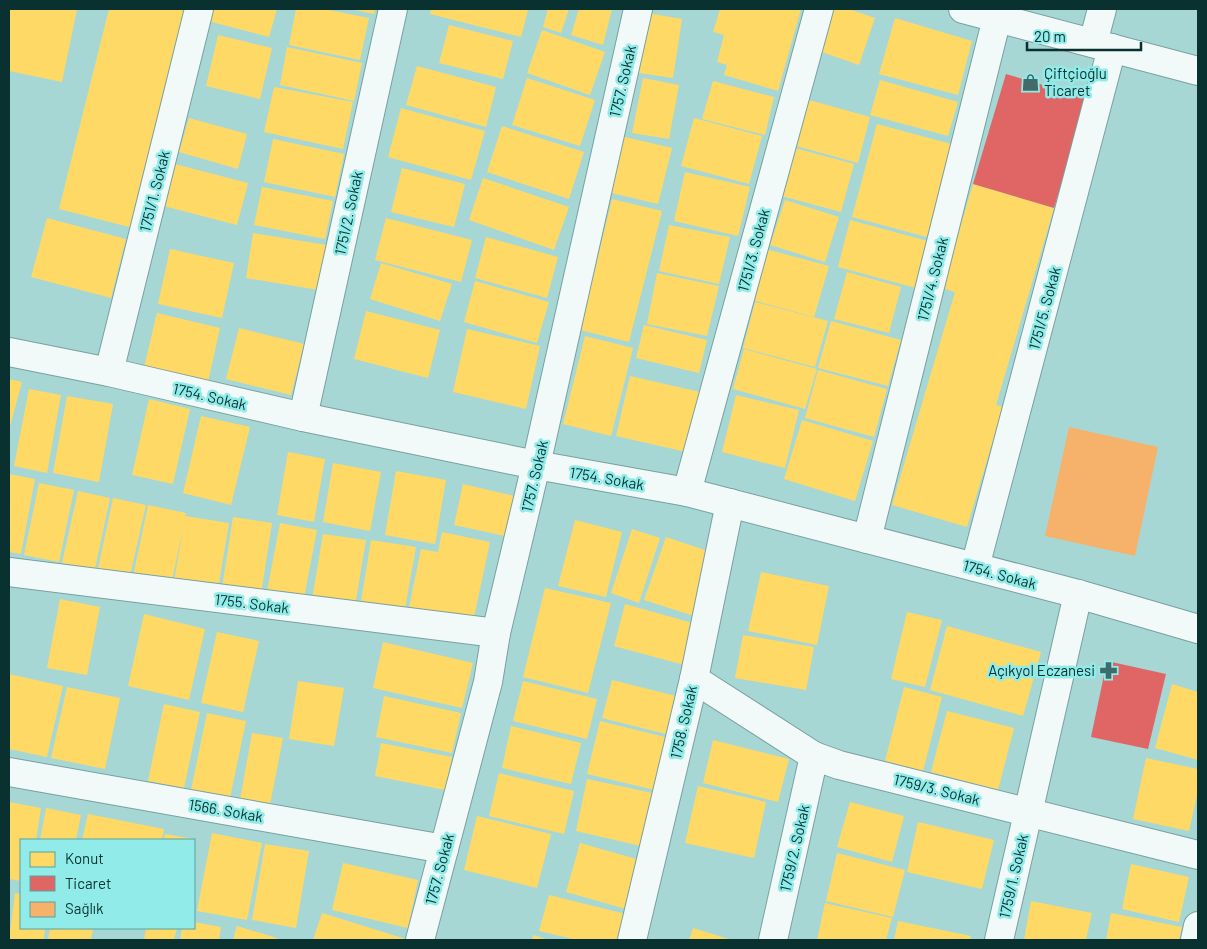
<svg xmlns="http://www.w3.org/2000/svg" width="1207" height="949" viewBox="0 0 1207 949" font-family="Barlow,sans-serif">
<rect width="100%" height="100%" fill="#a6d7d5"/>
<g fill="#ffd966">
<path d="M 9,9 L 77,9 L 62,82 L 9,71 Z"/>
<path d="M 109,9 L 188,9 L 133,228 L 59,209 Z"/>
<path d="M 207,9 L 277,9 L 269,37 L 204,20 Z"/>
<path d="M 296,9 L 324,9 L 369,18 L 360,60 L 289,45 Z"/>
<path d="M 350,9 L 375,9 L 374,14 Z"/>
<path d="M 431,9 L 524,9 L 528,10 L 521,37 L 430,14 Z"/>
<path d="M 548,9 L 569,9 L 561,33 L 543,27 Z"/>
<path d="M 579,9 L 612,9 L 603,45 L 571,35 Z"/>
<path d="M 720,9 L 801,9 L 778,91 L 724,75 L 727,65 L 717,62 L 724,35 L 713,32 Z"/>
<path d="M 831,9 L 849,9 L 875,18 L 859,65 L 816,50 Z"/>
<path d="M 641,12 L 682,19 L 673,78 L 632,72 Z"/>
<path d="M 895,18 L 972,41 L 958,95 L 879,74 Z"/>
<path d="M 449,25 L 513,41 L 503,79 L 439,63 Z"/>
<path d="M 542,30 L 605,52 L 590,95 L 527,73 Z"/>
<path d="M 218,35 L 272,48 L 260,99 L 206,86 Z"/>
<path d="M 287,47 L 362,63 L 354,101 L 280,85 Z"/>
<path d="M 417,66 L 496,87 L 486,127 L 406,105 Z"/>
<path d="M 527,78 L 595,100 L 580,146 L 512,125 Z"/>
<path d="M 643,78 L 679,85 L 669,139 L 632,133 Z"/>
<path d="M 880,80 L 958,102 L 948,136 L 870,115 Z"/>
<path d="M 713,81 L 774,97 L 765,135 L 702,119 Z"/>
<path d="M 274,87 L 353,102 L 343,149 L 264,132 Z"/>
<path d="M 802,98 L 870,117 L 858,163 L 789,144 Z"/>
<path d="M 401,108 L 485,131 L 471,180 L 388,157 Z"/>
<path d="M 189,118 L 247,134 L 238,169 L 179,152 Z"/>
<path d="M 694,118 L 762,136 L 749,184 L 681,166 Z"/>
<path d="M 877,124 L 951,144 L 927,237 L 852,217 Z"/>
<path d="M 502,126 L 584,152 L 569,199 L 487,172 Z"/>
<path d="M 621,136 L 672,148 L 658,204 L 607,192 Z"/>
<path d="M 273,139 L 344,154 L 335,197 L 264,182 Z"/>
<path d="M 787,146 L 854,164 L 841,212 L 774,194 Z"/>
<path d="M 167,162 L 248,183 L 237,225 L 156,204 Z"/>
<path d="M 402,168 L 465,184 L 454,227 L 391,212 Z"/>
<path d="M 685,172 L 750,187 L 738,236 L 674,221 Z"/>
<path d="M 483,178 L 569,207 L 554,250 L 469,220 Z"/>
<path d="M 973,184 L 1054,208 L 996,405 L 1003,407 L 967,527 L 892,505 L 955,292 L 942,288 Z"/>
<path d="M 262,187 L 333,201 L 325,239 L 254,225 Z"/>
<path d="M 612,199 L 662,211 L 629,342 L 580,330 Z"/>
<path d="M 785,200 L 839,217 L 825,262 L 770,245 Z"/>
<path d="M 47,218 L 126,239 L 111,298 L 31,277 Z"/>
<path d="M 386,218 L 472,240 L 461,282 L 375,260 Z"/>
<path d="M 850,220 L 928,241 L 916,288 L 838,267 Z"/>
<path d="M 669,225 L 730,237 L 719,284 L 659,271 Z"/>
<path d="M 253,233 L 327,245 L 319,290 L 246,278 Z"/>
<path d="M 486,237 L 558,257 L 547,298 L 475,278 Z"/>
<path d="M 762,248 L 829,266 L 814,317 L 748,299 Z"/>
<path d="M 170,249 L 234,263 L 222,318 L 158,304 Z"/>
<path d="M 381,263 L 452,284 L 440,321 L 370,299 Z"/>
<path d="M 847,272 L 901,287 L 889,333 L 834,319 Z"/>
<path d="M 657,273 L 719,286 L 707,336 L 647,324 Z"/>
<path d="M 475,281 L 549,302 L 537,343 L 464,322 Z"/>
<path d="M 755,302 L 828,321 L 815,367 L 743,348 Z"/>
<path d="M 366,311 L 440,330 L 428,378 L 354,359 Z"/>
<path d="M 157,313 L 220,328 L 208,382 L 144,367 Z"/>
<path d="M 831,321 L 901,340 L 888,386 L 818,368 Z"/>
<path d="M 644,325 L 707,340 L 699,373 L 636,358 Z"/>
<path d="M 239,328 L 304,344 L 291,395 L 226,379 Z"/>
<path d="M 467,329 L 540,346 L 526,409 L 453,392 Z"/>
<path d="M 585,336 L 633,348 L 611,436 L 563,424 Z"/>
<path d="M 744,349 L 817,369 L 805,409 L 733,389 Z"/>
<path d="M 818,370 L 887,389 L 874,437 L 805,418 Z"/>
<path d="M 630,376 L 709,394 L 695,454 L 616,436 Z"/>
<path d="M 9,379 L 22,382 L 9,430 Z"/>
<path d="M 29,389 L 61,395 L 47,473 L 14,466 Z"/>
<path d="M 736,395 L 799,410 L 785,468 L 722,452 Z"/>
<path d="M 67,396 L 113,404 L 99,482 L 53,473 Z"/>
<path d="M 149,399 L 190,409 L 173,484 L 132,475 Z"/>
<path d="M 201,416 L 250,427 L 231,505 L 183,493 Z"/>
<path d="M 802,420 L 873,441 L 855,501 L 784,479 Z"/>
<path d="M 288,452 L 325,459 L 314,522 L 277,515 Z"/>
<path d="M 333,463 L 381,472 L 370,531 L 323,522 Z"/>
<path d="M 396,471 L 446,480 L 435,544 L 385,535 Z"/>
<path d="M 9,474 L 35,479 L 21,554 L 9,552 Z"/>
<path d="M 39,483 L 74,490 L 59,562 L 24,555 Z"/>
<path d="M 463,484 L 514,496 L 505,536 L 454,525 Z"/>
<path d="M 78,491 L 110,498 L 95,569 L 62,563 Z"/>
<path d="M 113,498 L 146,505 L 130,576 L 98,569 Z"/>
<path d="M 148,505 L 186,513 L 185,516 L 229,523 L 218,589 L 174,581 L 183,529 L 171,585 L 133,577 Z"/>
<path d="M 233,517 L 272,523 L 261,594 L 222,588 Z"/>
<path d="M 575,520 L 622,532 L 606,597 L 558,586 Z"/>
<path d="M 280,523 L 317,530 L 304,598 L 267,591 Z"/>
<path d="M 632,529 L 660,538 L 639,603 L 611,593 Z"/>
<path d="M 442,532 L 490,542 L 473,622 L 409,607 L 421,549 L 438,552 Z"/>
<path d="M 323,534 L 366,540 L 355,606 L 312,599 Z"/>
<path d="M 666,537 L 714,553 L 694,616 L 644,600 Z"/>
<path d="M 371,540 L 416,547 L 405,609 L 361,601 Z"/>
<path d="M 761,572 L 829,586 L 817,645 L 748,631 Z"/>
<path d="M 545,588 L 611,603 L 588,693 L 523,677 Z"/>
<path d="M 60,599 L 100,607 L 87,675 L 47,668 Z"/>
<path d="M 625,604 L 700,625 L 688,666 L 614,646 Z"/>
<path d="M 907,612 L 942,620 L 925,687 L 891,679 Z"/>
<path d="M 144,614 L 205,629 L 189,700 L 128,686 Z"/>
<path d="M 947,626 L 1041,652 L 1023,716 L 930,690 Z"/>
<path d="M 217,632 L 259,641 L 243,712 L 201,703 Z"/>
<path d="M 743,635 L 814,647 L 806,690 L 735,678 Z"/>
<path d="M 383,642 L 473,663 L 462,708 L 373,688 Z"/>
<path d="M 9,674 L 63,686 L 47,757 L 9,749 Z"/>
<path d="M 612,680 L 684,698 L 674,736 L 602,718 Z"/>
<path d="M 298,681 L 344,688 L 334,746 L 289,739 Z"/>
<path d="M 523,681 L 597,699 L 587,739 L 513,721 Z"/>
<path d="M 1172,684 L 1198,692 L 1198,760 L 1155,748 Z"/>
<path d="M 67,687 L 120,698 L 105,769 L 51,758 Z"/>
<path d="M 904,687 L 942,697 L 923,771 L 885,761 Z"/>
<path d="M 384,696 L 461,713 L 452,753 L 376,737 Z"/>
<path d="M 164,704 L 200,712 L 184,788 L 148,781 Z"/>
<path d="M 947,711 L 1014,728 L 998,790 L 931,772 Z"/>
<path d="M 207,713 L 246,721 L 230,798 L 191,790 Z"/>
<path d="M 600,721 L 673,739 L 659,791 L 587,774 Z"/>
<path d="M 511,726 L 581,743 L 571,784 L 502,768 Z"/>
<path d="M 252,733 L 283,738 L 270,805 L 240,800 Z"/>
<path d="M 713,740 L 789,759 L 778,802 L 703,783 Z"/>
<path d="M 381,743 L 452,757 L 445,790 L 375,776 Z"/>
<path d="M 1146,758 L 1198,769 L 1198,791 L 1189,831 L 1133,819 Z"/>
<path d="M 499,773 L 574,791 L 564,834 L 489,816 Z"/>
<path d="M 587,779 L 657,794 L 645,847 L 576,831 Z"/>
<path d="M 698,786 L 766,802 L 754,858 L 685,843 Z"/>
<path d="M 9,802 L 41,808 L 36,840 L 21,840 L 21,881 L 9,879 Z"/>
<path d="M 850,802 L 904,816 L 892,862 L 837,847 Z"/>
<path d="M 46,808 L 81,815 L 76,840 L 40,840 Z"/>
<path d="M 88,814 L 164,829 L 162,840 L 82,840 Z"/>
<path d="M 477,816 L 551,834 L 537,888 L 464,870 Z"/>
<path d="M 918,822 L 994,840 L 982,889 L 907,872 Z"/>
<path d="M 212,833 L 262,843 L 247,920 L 197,911 Z"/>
<path d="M 165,834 L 194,839 L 194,840 L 164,840 Z"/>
<path d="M 580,843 L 647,862 L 633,911 L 566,892 Z"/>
<path d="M 265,844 L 309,851 L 296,928 L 252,920 Z"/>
<path d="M 837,853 L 905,870 L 893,917 L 826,901 Z"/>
<path d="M 343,863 L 418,880 L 408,928 L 332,910 Z"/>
<path d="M 1131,864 L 1189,877 L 1179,922 L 1122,909 Z"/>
<path d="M 15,893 L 21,894 L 21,928 L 45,928 L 44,940 L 9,940 Z"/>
<path d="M 549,895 L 630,915 L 623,940 L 577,940 L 539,931 Z"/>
<path d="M 1031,901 L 1092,913 L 1086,940 L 1024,940 Z"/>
<path d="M 825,903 L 892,918 L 886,940 L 817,940 Z"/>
<path d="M 322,913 L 409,940 L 313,940 Z"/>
<path d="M 1111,913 L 1182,927 L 1179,940 L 1106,940 Z"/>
<path d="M 898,921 L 971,936 L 970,940 L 894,940 Z"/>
<path d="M 194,922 L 221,927 L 219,940 L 180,940 L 182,928 L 194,928 Z"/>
<path d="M 237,926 L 277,938 L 277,940 L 233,940 Z"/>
<path d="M 50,928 L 93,928 L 91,940 L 48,940 Z"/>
<path d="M 146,928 L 177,928 L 174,940 L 144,940 Z"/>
<path d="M 693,928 L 732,940 L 689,940 Z"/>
<path d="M 533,935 L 549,940 L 532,940 Z"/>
</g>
<g fill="#e06666">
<path d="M 1006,74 L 1087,98 L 1054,208 L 973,184 Z"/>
<path d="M 1107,661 L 1166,674 L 1148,749 L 1091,737 Z"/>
</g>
<path fill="#f6b26b" d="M 1069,427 L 1158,447 L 1135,556 L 1045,536 Z"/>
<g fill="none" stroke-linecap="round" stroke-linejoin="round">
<defs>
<g id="minor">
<path d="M 963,9 L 1198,71"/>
<path d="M 1093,43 L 1102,9"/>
<path d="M 9,352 L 109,372 L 303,417 L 536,465 L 687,492 L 1078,594 L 1198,629"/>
<path d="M 109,372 L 199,9"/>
<path d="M 303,417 L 393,9"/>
<path d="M 687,492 L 819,9"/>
<path d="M 867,539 L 997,18"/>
<path d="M 975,567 L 1112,48"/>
<path d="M 9,572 L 496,633"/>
<path d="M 694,679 L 814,756 L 839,765 L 1198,855"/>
<path d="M 9,772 L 444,849"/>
<path d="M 420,940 L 488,682 L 496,633 L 536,465 L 638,9"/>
<path d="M 632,940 L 694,679 L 730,503"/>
<path d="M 773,940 L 814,756"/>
<path d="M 999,940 L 1078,594"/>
<path d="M 1195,940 L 1198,926"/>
</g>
</defs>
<use href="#minor" stroke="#78a1a0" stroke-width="30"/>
<use href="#minor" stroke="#f2f9f9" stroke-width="28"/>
</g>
<defs>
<symbol id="shop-bare" viewBox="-9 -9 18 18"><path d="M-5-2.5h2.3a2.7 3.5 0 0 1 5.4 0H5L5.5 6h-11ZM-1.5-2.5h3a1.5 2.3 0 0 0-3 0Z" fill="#3f6b6a" stroke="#91ece9" stroke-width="2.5" paint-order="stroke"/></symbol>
<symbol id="pharmacy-bare" viewBox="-9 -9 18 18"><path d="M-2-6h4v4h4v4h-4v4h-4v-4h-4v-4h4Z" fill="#3f6b6a" stroke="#91ece9" stroke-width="2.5" paint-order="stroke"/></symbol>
</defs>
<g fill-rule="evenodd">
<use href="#shop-bare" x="1018" y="70" width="25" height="25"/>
<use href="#pharmacy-bare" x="1096" y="658" width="25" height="25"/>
</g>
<g text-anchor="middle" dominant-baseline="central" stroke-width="5" stroke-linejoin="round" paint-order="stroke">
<g font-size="15" fill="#083130" stroke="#91ece9" text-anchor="start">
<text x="1044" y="73">Çiftçioğlu<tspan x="1044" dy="17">Ticaret</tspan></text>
<text x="1095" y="670" text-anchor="end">Açıkyol Eczanesi</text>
</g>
<g font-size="15" fill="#083130" stroke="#91ece9">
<text transform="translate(622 81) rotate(-77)">1757. Sokak</text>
<text transform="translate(154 191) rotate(-76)">1751/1. Sokak</text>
<text transform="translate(348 213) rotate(-78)">1751/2. Sokak</text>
<text transform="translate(753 250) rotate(-75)">1751/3. Sokak</text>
<text transform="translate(932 279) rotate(-76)">1751/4. Sokak</text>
<text transform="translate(1044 308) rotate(-75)">1751/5. Sokak</text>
<text transform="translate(210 396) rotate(13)">1754. Sokak</text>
<text transform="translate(534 476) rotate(-77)">1757. Sokak</text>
<text transform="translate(607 478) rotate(10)">1754. Sokak</text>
<text transform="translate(1000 574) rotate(15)">1754. Sokak</text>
<text transform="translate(252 603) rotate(7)">1755. Sokak</text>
<text transform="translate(683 722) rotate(-77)">1758. Sokak</text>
<text transform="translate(937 789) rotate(14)">1759/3. Sokak</text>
<text transform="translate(226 810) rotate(10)">1566. Sokak</text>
<text transform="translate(794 848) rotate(-77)">1759/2. Sokak</text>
<text transform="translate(439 869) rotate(-75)">1757. Sokak</text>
<text transform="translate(1013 876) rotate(-77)">1759/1. Sokak</text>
</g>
</g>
<rect width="1207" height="949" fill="none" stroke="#083130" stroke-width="20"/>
<rect x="20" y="839" width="175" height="90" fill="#91ece9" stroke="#5aa19f"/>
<rect x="30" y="852" width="25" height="15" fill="#ffd966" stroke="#5aa19f"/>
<text x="65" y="864" font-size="15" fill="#083130">Konut</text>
<rect x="30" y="876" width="25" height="15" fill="#e06666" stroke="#5aa19f"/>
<text x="65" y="889" font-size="15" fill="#083130">Ticaret</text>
<rect x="30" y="902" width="25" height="15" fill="#f6b26b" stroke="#5aa19f"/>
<text x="65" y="914" font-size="15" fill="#083130">Sağlık</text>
<path d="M1027 42v8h114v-8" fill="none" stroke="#083130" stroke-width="2.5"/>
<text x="1034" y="42" font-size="15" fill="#083130" stroke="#91ece9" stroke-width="4" paint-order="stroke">20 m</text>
</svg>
